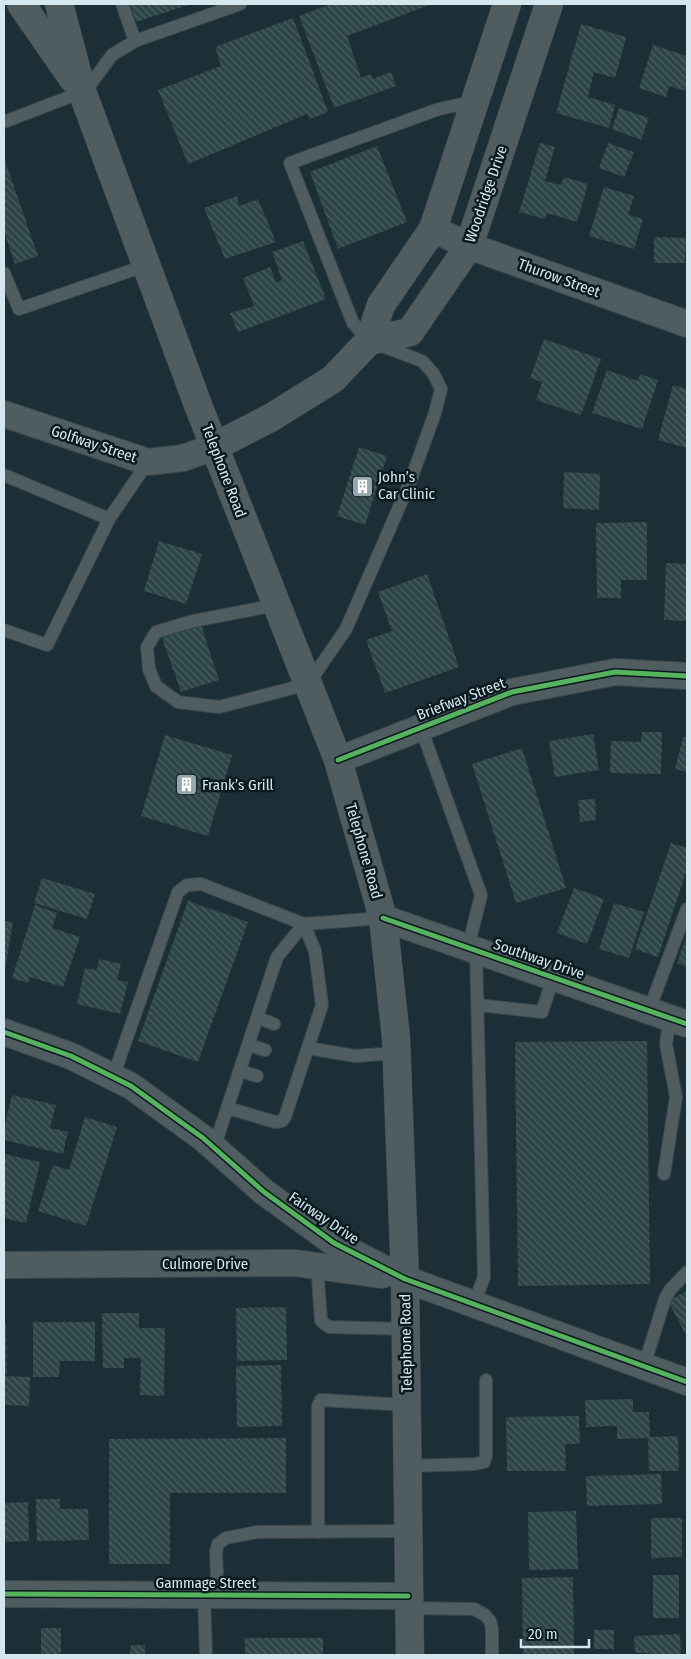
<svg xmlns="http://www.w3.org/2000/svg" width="691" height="1659" viewBox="0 0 691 1659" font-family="'Fira Sans Condensed',sans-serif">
<defs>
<pattern id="building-back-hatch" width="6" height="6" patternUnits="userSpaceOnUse" patternTransform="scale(1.25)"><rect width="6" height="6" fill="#2d4547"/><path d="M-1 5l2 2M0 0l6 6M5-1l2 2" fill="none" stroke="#4b6062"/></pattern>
</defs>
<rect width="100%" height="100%" fill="#1c2f36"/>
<g fill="url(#building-back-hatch)">
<path d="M 130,4 L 191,4 L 136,22 Z"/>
<path d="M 331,4 L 432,4 L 347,36 L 361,78 L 371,74 L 373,79 L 391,72 L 396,86 L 334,108 L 299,16 Z"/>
<path d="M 293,18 L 328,112 L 310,119 L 307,114 L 188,164 L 158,90 L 221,66 L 215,47 Z"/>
<path d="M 581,24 L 626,37 L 615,78 L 594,72 L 588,97 L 615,105 L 609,128 L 556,113 Z"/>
<path d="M 653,45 L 687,56 L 687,91 L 669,86 L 666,97 L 639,88 Z"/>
<path d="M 619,108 L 649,118 L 641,140 L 612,129 Z"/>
<path d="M 540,143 L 555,147 L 545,181 L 561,185 L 564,177 L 588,184 L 577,222 L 547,213 L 545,219 L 519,212 Z"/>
<path d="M 608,143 L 634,152 L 624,177 L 599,168 Z"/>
<path d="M 377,146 L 407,222 L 338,249 L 310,172 Z"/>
<path d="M 4,158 L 38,256 L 15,264 L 4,231 Z"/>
<path d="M 604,187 L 634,196 L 628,215 L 643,219 L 634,249 L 589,236 Z"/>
<path d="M 237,196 L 239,206 L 258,199 L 276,242 L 225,259 L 204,208 Z"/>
<path d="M 654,237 L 686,238 L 685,263 L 654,263 Z"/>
<path d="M 303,241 L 326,299 L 238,332 L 230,313 L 254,306 L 243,278 L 270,267 L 276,283 L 282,280 L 272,252 Z"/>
<path d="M 544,339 L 601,359 L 581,415 L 536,400 L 542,382 L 530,378 Z"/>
<path d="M 607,370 L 638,381 L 640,374 L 658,380 L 642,429 L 592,413 Z"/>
<path d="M 673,385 L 687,389 L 687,448 L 658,440 Z"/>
<path d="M 359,447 L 387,456 L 365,525 L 337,516 Z"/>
<path d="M 564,472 L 600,474 L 599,510 L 563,508 Z"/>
<path d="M 647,522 L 647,580 L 621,580 L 621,598 L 597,598 L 596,523 Z"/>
<path d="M 159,541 L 202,554 L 186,604 L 144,591 Z"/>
<path d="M 666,563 L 687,564 L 687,621 L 664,620 Z"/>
<path d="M 427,574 L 459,667 L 385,693 L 366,640 L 392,631 L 378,592 Z"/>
<path d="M 201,625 L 219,680 L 181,692 L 162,638 Z"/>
<path d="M 642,732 L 662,732 L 661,774 L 610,773 L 611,741 L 641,742 Z"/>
<path d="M 593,734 L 599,770 L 555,777 L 549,741 Z"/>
<path d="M 165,735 L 232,755 L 208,836 L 141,816 Z"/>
<path d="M 683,737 L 687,738 L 687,772 L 675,769 Z"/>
<path d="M 522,748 L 566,888 L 516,903 L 472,764 Z"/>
<path d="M 595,799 L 596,820 L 580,822 L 578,800 Z"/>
<path d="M 671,843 L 687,848 L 687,869 L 658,957 L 635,949 Z"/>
<path d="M 42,878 L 95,894 L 87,919 L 34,903 Z"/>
<path d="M 574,888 L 604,899 L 587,944 L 557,933 Z"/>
<path d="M 188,901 L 248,922 L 198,1062 L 138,1041 Z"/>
<path d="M 614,903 L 644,912 L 629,958 L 599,949 Z"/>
<path d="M 35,905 L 57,913 L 52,928 L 80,937 L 63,987 L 30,977 L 28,983 L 12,978 Z"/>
<path d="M 4,921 L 13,922 L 5,969 L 4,968 Z"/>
<path d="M 687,935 L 687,967 L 677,963 Z"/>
<path d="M 99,959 L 121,964 L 117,980 L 128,982 L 120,1014 L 77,1004 L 85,968 L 97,970 Z"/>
<path d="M 647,1041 L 650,1284 L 518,1286 L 515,1042 Z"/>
<path d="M 12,1095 L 56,1105 L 50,1128 L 68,1132 L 63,1154 L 4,1140 L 4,1128 Z"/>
<path d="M 85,1117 L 117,1127 L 86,1226 L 38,1211 L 53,1165 L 69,1170 Z"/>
<path d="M 4,1154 L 40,1162 L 26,1223 L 4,1218 Z"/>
<path d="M 687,1291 L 687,1337 L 668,1301 Z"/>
<path d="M 286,1307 L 287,1360 L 237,1361 L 236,1308 Z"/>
<path d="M 102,1313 L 139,1313 L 139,1328 L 165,1328 L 164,1396 L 140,1395 L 141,1358 L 124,1358 L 124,1368 L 103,1368 Z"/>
<path d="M 33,1322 L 95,1322 L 95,1361 L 60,1361 L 59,1377 L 33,1377 Z"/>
<path d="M 4,1323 L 6,1323 L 7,1375 L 4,1375 Z"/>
<path d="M 281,1365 L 282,1426 L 237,1427 L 236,1366 Z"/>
<path d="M 5,1376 L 30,1377 L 29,1406 L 5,1405 Z"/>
<path d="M 633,1399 L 633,1412 L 649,1412 L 650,1437 L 678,1436 L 679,1471 L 649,1471 L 648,1438 L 617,1439 L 617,1426 L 586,1427 L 585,1400 Z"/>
<path d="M 579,1416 L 580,1444 L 565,1444 L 566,1471 L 507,1471 L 506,1417 Z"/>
<path d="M 286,1438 L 286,1493 L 170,1493 L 170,1564 L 109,1564 L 109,1439 Z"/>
<path d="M 661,1474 L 662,1504 L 587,1506 L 586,1476 Z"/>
<path d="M 36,1499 L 60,1499 L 60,1509 L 88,1509 L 89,1540 L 37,1541 Z"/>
<path d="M 28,1502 L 29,1541 L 4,1542 L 4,1503 Z"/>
<path d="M 576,1511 L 578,1569 L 529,1570 L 528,1512 Z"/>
<path d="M 651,1518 L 682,1518 L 682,1557 L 651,1558 Z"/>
<rect x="653" y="1575" width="26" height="43"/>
<path d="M 573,1577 L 574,1655 L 523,1655 L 522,1578 Z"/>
<rect x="41" y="1628" width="20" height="27"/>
<rect x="594" y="1630" width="20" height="19"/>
<path d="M 680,1634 L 681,1655 L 650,1655 L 650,1653 L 635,1653 L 634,1636 Z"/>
<rect x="245" y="1638" width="78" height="17"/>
<path d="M 131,1645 L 145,1645 L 145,1655 L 130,1655 Z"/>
</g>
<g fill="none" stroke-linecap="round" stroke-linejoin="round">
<defs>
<g id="service">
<path d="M 122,4 L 135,41"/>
<path d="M 84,93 L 112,55 L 135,41 L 240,4"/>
<path d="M 4,122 L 82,92"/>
<path d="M 4,273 L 19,309 L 147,265"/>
<path d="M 4,475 L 109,519"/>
<path d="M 276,605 L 193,621 L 156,632 L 147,647 L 149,669 L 156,686 L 178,702 L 219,707 L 308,684 L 346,629 L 410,482 L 435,413 L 441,389 L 433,373 L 422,361 L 369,341 L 353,323 L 290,163 L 439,109 L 476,101"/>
<path d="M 4,630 L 47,645 L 109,519 L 148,462"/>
<path d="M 421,728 L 481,895 L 468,948"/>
<path d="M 478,1005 L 542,1012 L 553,978"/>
<path d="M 649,1010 L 687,909"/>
<path d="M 258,1018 L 274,1024"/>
<path d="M 249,1045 L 265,1050"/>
<path d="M 308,1048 L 355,1056 L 396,1053"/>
<path d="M 240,1071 L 257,1076"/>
<path d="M 113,1077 L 178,892 L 187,885 L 201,884 L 304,924 L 383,918"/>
<path d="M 214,1148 L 277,957 L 304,924 L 315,951 L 322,1005 L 285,1117 L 282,1121 L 275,1122 L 228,1108"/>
<path d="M 664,1174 L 676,1097 L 666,1044 L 670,1018"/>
<path d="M 317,1266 L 321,1321 L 329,1327 L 406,1329"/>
<path d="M 474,1304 L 484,1277 L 476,951"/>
<path d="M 644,1366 L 665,1299 L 670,1290 L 687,1272"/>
<path d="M 407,1466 L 475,1464 L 484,1462 L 486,1456 L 486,1380"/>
<path d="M 318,1532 L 318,1406 L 321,1400 L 406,1405"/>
<path d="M 204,1595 L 206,1655"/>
<path d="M 218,1595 L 216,1552 L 218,1544 L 226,1538 L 257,1532 L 408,1531"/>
<path d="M 409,1608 L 474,1609 L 485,1615 L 490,1621 L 492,1628 L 492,1655"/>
</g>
<g id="minor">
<path d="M 433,229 L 469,246 L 687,324"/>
<path d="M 4,414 L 148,462 L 183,458 L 214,447"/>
<path d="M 338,760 L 512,692 L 615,672 L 687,676"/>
<path d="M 383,918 L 687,1024"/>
<path d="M 4,1032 L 71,1056 L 131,1086 L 203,1138 L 264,1192 L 334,1243 L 405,1279 L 687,1382"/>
<path d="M 4,1265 L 295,1263 L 382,1275"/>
<path d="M 4,1594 L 408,1596"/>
</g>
<g id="secondary">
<path d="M 21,4 L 73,79"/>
<path d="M 59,4 L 83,94 L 198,405 L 338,760 L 383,918 L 396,1038 L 405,1279 L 410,1655"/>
<path d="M 369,341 L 410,332 L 469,246 L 549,4"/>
<path d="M 214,447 L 272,417 L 333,379 L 369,341 L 381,305 L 433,229 L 507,4"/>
</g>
</defs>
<use href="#service" stroke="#3a494e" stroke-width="14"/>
<use href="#minor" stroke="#3a494e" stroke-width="28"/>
<use href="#secondary" stroke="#3a494e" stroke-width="29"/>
<use href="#service" stroke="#4f5c60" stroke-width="12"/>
<use href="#minor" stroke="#4f5c60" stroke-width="26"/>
<use href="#secondary" stroke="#4f5c60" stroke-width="28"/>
<defs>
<g id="cycleway">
<path d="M 338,760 L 512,692 L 615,672 L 687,676"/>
<path d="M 383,918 L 687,1024"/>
<path d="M 4,1032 L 71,1056 L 131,1086 L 203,1138 L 264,1192 L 334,1243 L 405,1279 L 687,1382"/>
<path d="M 4,1594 L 408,1596"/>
</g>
</defs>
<use href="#cycleway" stroke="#0b1a1f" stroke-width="8"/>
<use href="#cycleway" stroke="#56b35d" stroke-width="5"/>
</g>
<defs>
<symbol id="building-square" viewBox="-11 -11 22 22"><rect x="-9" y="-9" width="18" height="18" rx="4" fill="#94a7ae" stroke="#0b1a1f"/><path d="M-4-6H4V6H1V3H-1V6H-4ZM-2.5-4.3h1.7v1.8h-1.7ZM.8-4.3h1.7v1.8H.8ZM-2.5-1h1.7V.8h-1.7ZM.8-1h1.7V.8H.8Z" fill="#fff"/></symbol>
</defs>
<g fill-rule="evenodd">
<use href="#building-square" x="350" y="474" width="25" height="25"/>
<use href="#building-square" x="174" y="772" width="25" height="25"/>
</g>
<g text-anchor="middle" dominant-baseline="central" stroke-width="5" stroke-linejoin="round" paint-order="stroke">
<g font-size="15" fill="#d4e7ef" stroke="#0b1a1f">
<text transform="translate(486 194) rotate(-71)">Woodridge Drive</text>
<text transform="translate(559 278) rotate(20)">Thurow Street</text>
<text transform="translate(94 444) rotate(18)">Golfway Street</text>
<text transform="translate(224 471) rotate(69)">Telephone Road</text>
<text transform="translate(461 699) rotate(-21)">Briefway Street</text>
<text transform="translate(364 851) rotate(74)">Telephone Road</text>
<text transform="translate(539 959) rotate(19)">Southway Drive</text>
<text transform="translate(324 1218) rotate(34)">Fairway Drive</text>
<text x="205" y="1264">Culmore Drive</text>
<text transform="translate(406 1343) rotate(-91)">Telephone Road</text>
<text x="206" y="1583">Gammage Street</text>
</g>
<g font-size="15" fill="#d4e7ef" stroke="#0b1a1f" text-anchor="start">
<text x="378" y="477">John’s<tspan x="378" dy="17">Car Clinic</tspan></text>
<text x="202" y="785">Frank’s Grill</text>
</g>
</g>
<rect width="691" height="1659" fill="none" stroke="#d4e7ef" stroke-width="10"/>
<path d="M521 1639v8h68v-8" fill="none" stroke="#d4e7ef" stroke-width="2.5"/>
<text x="528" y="1639" font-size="15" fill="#d4e7ef" stroke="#0b1a1f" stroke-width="4" paint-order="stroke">20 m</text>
</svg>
